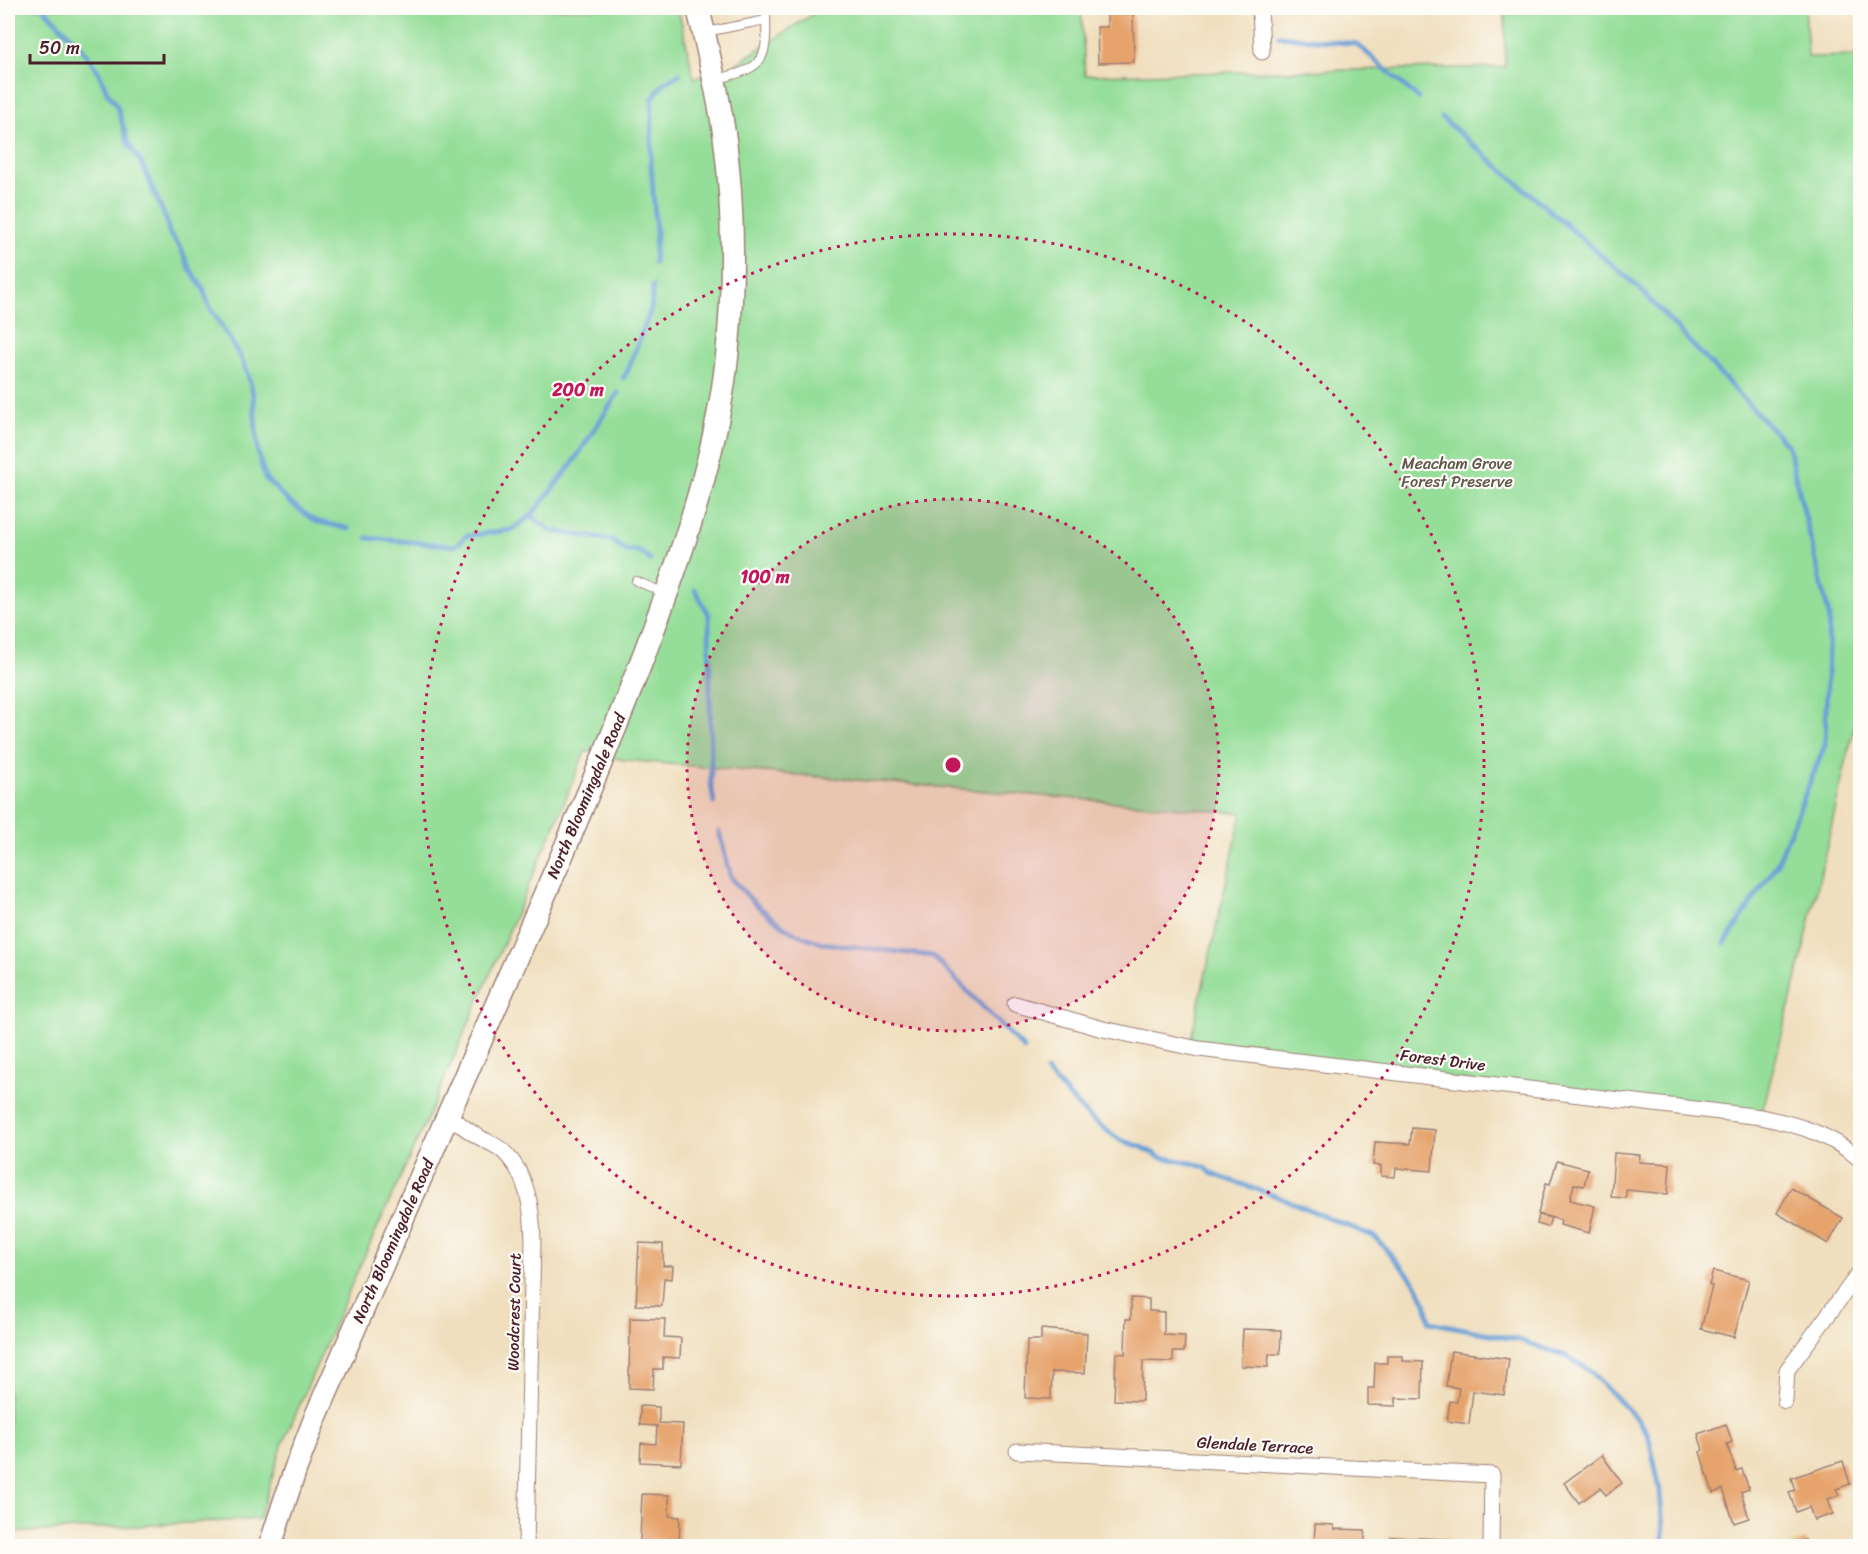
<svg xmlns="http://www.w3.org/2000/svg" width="1868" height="1554" viewBox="0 0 1868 1554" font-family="Sriracha,sans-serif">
<rect width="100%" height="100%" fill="#fdfcf7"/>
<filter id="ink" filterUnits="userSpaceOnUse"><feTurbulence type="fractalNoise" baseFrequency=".0167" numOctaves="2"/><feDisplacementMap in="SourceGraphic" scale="12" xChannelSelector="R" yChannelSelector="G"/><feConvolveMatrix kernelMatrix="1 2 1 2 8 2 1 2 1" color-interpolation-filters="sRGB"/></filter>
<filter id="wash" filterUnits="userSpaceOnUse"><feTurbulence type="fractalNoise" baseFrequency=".008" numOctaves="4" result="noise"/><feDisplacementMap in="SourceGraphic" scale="24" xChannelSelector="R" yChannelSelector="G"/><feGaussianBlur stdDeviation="1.35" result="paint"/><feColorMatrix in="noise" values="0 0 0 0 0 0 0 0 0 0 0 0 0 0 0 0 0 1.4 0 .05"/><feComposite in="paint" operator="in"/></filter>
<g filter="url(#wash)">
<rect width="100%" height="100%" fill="#f0dfbe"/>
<path fill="#95de99" stroke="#707e62" stroke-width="1.5" d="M 8,8 L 502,8 L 502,9 L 678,8 L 694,78 L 730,68 L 822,8 L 1081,8 L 1085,75 L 1505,67 L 1505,8 L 1805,8 L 1808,57 L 1860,56 L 1860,701 L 1799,968 L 1761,1117 L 1189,1047 L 1242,813 L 624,760 L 585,751 L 555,825 L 427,1119 L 354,1279 L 283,1443 L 259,1519 L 8,1533 Z"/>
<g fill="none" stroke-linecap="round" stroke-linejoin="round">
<g stroke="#669ed4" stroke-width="5">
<path d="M 43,8 L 81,47 L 99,73 L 107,92 L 117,106 L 128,143 L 142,164 L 167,222 L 169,233 L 180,247 L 190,269 L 204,290 L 208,304 L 241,358 L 247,372 L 253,394 L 258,453 L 265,478 L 289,502 L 315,521 L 349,529"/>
<path d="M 1279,36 L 1357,44 L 1418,98"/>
<path d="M 1442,118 L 1637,286 L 1788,446 L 1829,615 L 1825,745 L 1777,864 L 1725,943"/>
<path d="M 654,263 L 656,232 L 651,164 L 652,99 L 664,83 L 679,74"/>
<path d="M 623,378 L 627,372 L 651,309 L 653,286"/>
<path d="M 531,516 L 551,531 L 612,540 L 626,551 L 640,551 L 650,560"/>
<path d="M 367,538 L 456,546 L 466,536 L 511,530 L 531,516 L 572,464 L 618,393"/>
<path d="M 695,590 L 709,615 L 711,784 L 714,803"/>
<path d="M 719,832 L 731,878 L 754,903 L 774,919 L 792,932 L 822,943 L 933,956 L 1024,1049"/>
<path d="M 1046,1072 L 1090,1118 L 1120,1140 L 1142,1147 L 1160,1157 L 1196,1164 L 1206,1168 L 1212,1174 L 1276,1196 L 1375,1237 L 1414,1281 L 1426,1303 L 1430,1322 L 1519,1340 L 1564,1355 L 1589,1370 L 1638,1420 L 1648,1434 L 1660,1489 L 1664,1546"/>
</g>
</g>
<g id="blocks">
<g fill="#e6a36c">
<path d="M 1107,9 L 1133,9 L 1134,62 L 1098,63 L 1097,27 L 1107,27 Z"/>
<path d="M 1412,1128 L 1435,1130 L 1432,1171 L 1396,1168 L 1395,1177 L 1381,1176 L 1381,1166 L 1373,1165 L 1375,1142 L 1410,1144 Z"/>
<path d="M 1614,1153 L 1640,1155 L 1639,1162 L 1670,1164 L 1668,1194 L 1626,1190 L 1626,1198 L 1611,1197 Z"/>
<path d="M 1557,1161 L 1588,1169 L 1584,1186 L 1574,1184 L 1570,1200 L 1595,1206 L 1589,1233 L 1560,1225 L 1561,1220 L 1538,1214 L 1546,1183 L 1550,1184 Z"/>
<path d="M 1791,1188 L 1843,1218 L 1828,1244 L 1777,1213 Z"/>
<path d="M 1539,1215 L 1551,1218 L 1548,1227 L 1537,1224 Z"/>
<path d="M 639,1243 L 663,1244 L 663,1266 L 673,1266 L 672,1279 L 664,1278 L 662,1306 L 636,1305 Z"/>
<path d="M 1713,1271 L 1749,1280 L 1734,1337 L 1701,1329 L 1712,1286 L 1709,1285 Z"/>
<path d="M 1131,1298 L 1149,1299 L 1149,1311 L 1164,1312 L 1164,1335 L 1185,1336 L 1184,1352 L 1173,1352 L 1173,1362 L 1143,1361 L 1142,1401 L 1114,1400 L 1116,1353 L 1125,1354 L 1126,1319 L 1131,1319 Z"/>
<path d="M 630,1318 L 665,1319 L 664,1337 L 681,1338 L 680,1358 L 663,1357 L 663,1369 L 654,1369 L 653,1389 L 629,1388 Z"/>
<path d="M 1041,1329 L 1087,1333 L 1085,1373 L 1052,1372 L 1051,1399 L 1025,1398 L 1027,1340 L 1041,1340 Z"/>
<path d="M 1243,1329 L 1281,1330 L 1280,1354 L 1269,1354 L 1268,1367 L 1241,1366 Z"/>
<path d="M 1451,1351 L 1509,1359 L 1504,1395 L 1473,1391 L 1469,1424 L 1447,1421 L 1450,1401 L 1457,1402 L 1459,1388 L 1446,1386 Z"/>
<path d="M 1387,1356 L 1403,1356 L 1403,1361 L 1423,1362 L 1422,1399 L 1396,1398 L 1396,1406 L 1368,1405 L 1368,1388 L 1374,1388 L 1375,1363 L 1387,1363 Z"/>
<path d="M 640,1406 L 659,1407 L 659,1423 L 683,1424 L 681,1464 L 640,1462 L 641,1443 L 656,1444 L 657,1426 L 640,1425 Z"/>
<path d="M 1726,1424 L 1732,1442 L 1727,1444 L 1736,1471 L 1742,1469 L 1749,1489 L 1741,1492 L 1749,1518 L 1734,1523 L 1723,1489 L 1713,1493 L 1700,1452 L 1703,1450 L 1698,1434 Z"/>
<path d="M 1602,1455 L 1622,1483 L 1606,1495 L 1600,1488 L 1579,1503 L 1564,1483 Z"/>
<path d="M 1843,1461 L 1850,1484 L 1836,1489 L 1839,1495 L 1828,1499 L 1833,1514 L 1814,1520 L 1809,1507 L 1796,1512 L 1789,1492 L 1795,1490 L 1791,1478 Z"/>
<path d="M 642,1494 L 669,1495 L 669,1516 L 680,1517 L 679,1543 L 640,1541 Z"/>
<path d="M 1315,1524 L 1334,1525 L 1334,1529 L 1365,1530 L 1365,1541 L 1360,1541 L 1360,1546 L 1314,1546 Z"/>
<path d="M 1391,1537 L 1448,1539 L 1448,1546 L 1391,1546 Z"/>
<path d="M 1805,1540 L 1808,1546 L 1789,1546 Z"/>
</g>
</g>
</g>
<g filter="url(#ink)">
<use href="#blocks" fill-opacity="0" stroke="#9d7f74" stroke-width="1.5"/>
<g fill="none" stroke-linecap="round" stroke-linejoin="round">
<defs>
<g id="lane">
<path d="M 706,32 L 766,20"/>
<path d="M 716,79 C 769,68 767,57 766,8"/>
<path d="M 636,581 L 665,593"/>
</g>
<g id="street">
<path d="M 1260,8 L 1262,52"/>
<path d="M 1015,1004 L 1103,1029 L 1199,1049 L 1761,1117 C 1802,1126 1827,1133 1860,1159"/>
<path d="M 448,1115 C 458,1123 468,1131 479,1137 C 487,1142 497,1145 504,1152 C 528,1175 532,1208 533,1240 L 526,1546"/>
<path d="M 1785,1401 L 1787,1370 L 1860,1272"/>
<path d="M 1017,1451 L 1492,1475 L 1491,1546"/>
</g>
<path id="secondary" d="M 270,1546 L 295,1470 L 316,1416 C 398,1228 481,1041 563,853 C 598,770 633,687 663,603 C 692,523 718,442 727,357 C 734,285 734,211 725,140 C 719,95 708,51 698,8"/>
</defs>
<use href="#lane" stroke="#9d7f74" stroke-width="10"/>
<use href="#street" stroke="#9d7f74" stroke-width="17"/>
<use href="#secondary" stroke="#9d7f74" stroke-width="25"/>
<use href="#lane" stroke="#fff" stroke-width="8"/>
<use href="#street" stroke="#fff" stroke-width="15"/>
<use href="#secondary" stroke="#fff" stroke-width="22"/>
</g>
</g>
<circle cx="953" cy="765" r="266" fill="#c2185b" fill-opacity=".12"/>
<g fill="none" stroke="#c2185b" stroke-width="3" stroke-dasharray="3 6">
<circle cx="953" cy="765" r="266"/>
<circle cx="953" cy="765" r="531"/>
</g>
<g text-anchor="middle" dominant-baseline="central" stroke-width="4.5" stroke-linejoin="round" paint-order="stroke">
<g font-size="16" fill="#60584c" stroke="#fdfcf7">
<text x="1457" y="463">Meacham Grove<tspan x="1457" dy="18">Forest Preserve</tspan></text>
</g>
<g font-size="16" fill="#4a1f2b" stroke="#fdfcf7">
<text transform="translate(586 796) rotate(-67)">North Bloomingdale Road</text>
<text transform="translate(1443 1060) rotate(7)">Forest Drive</text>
<text transform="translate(393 1241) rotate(-66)">North Bloomingdale Road</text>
<text transform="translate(514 1312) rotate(-89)">Woodcrest Court</text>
<text transform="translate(1255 1445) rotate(3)">Glendale Terrace</text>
</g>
</g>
<circle cx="953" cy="765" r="9" fill="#c2185b" stroke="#fdfcf7" stroke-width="3"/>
<g font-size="18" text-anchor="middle" font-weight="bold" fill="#c2185b" stroke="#fdfcf7" stroke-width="4.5" stroke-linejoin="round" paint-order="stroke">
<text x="578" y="396">200 m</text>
<text x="765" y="583">100 m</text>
</g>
<rect width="1868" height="1554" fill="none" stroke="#fdfcf7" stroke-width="30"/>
<path d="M30 54v9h134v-9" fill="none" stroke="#4a1f2b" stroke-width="3"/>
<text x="39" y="54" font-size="18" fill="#4a1f2b" stroke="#fdfcf7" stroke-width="4.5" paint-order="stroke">50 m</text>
</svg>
